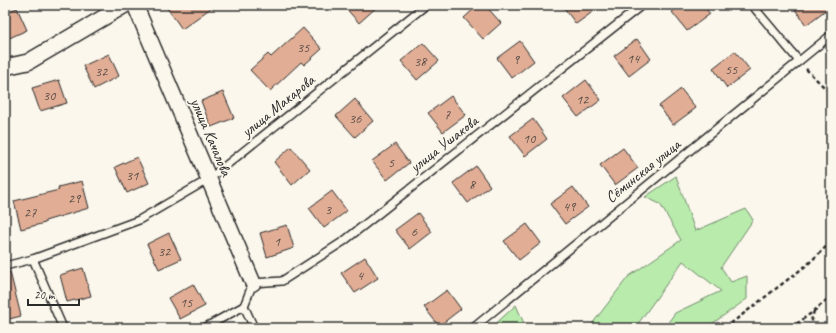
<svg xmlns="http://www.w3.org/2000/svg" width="836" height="333" viewBox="0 0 836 333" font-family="Caveat,sans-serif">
<rect width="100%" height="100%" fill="#fbf7ec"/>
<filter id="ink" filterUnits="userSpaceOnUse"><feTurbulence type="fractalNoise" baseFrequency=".025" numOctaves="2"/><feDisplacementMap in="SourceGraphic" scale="8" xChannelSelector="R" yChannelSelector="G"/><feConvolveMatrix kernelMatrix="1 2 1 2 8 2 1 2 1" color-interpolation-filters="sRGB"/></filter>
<g filter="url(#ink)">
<g fill="#b8ebac" stroke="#728b6c">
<path d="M 676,176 L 695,231 L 746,209 L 753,220 L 721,267 L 731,282 L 747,276 L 747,299 L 706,328 L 664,328 L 675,313 L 721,291 L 683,261 L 635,328 L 589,328 L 628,277 L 681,240 L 660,204 L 645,197 Z"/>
<path d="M 516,305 L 526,328 L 491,328 Z"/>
</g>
<g fill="#e1ad95" stroke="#2b2b2b">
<path d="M 165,5 L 215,5 L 182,29 Z"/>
<path d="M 343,5 L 379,5 L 359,23 Z"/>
<path d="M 478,5 L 485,5 L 501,23 L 483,39 L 464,18 Z"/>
<path d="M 562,5 L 602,5 L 576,24 Z"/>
<path d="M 682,5 L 703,5 L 710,14 L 687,31 L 672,12 Z"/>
<path d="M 792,5 L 831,5 L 831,6 L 806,25 Z"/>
<path d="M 17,8 L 27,30 L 5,40 L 5,13 Z"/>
<path d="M 303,28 L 322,49 L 304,65 L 301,62 L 270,91 L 250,70 L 268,54 L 271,57 Z"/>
<path d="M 637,39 L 651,59 L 629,76 L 614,56 Z"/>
<path d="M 520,41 L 534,61 L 512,78 L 497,58 Z"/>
<path d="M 423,43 L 439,61 L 417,80 L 401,61 Z"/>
<path d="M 735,51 L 750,70 L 727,88 L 713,68 Z"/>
<path d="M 109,54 L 119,76 L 94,89 L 83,66 Z"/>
<path d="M 59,80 L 67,103 L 40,111 L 32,88 Z"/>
<path d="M 586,80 L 601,100 L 578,117 L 563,98 Z"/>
<path d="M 681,89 L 696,108 L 673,125 L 659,106 Z"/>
<path d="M 223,92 L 234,118 L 211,127 L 201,101 Z"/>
<path d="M 451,96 L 466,115 L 443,132 L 428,113 Z"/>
<path d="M 355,99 L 373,121 L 355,137 L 336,116 Z"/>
<path d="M 533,119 L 547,139 L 525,156 L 510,136 Z"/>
<path d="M 395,144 L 409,163 L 387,180 L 372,161 Z"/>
<path d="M 291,147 L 310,169 L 292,185 L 274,162 Z"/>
<path d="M 623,148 L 638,168 L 615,185 L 600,165 Z"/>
<path d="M 137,157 L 149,183 L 127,193 L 115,167 Z"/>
<path d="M 476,166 L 490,186 L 468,203 L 453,183 Z"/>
<path d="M 82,181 L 89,208 L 45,221 L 45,223 L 21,229 L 14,201 L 59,190 L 58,187 Z"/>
<path d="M 573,187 L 588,207 L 565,224 L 550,204 Z"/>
<path d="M 332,191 L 347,211 L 324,228 L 309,208 Z"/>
<path d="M 418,213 L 432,232 L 410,249 L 395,230 Z"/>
<path d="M 527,224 L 541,243 L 519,260 L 504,241 Z"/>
<path d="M 287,225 L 294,248 L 267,257 L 260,233 Z"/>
<path d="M 169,233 L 181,259 L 159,269 L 147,244 Z"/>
<path d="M 365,257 L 378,278 L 355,293 L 341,273 Z"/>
<path d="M 83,268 L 91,296 L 67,302 L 60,275 Z"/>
<path d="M 5,272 L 10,272 L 21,316 L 5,320 Z"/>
<path d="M 193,284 L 205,306 L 180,319 L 168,298 Z"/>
<path d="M 447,290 L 461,309 L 439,326 L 424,307 Z"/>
</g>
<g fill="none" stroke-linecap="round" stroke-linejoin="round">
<defs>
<g id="lane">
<path d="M 752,5 L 799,61"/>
<path d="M 33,259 L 63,328"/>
<path d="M 5,266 L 33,259 L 139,220 L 209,179 L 426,5"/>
<path d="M 244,306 L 254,328"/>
<path d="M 204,328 L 244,306 L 253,283 L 282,281 L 344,241 L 642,5"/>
<path d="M 473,328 L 831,35"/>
</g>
<g id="street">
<path d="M 135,5 L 253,283"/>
<path d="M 5,67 L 28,62 L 125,5"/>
</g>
</defs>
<use href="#lane" stroke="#2b2b2b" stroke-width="10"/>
<use href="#street" stroke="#2b2b2b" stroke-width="18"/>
<g stroke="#2b2b2b" stroke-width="2.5" stroke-dasharray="4 3" stroke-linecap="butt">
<path d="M 806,69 L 831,94"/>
<path d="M 725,328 L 808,264 L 831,242"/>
<path d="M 791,328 L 814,311 L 831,296"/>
<path d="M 809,328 L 814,311"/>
</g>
<use href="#lane" stroke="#fbf7ec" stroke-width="7"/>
<use href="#street" stroke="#fbf7ec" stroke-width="15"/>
</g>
</g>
<g text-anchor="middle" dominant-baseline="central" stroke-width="4" stroke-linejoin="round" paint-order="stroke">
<g font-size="14" fill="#584c46">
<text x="303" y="47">35</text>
<text x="633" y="58">14</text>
<text x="516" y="59">9</text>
<text x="420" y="61">38</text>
<text x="731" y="69">55</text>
<text x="101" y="71">32</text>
<text x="49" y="95">30</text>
<text x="582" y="99">12</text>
<text x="447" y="114">7</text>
<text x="355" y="118">36</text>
<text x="529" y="138">10</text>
<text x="391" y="162">5</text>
<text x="132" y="175">31</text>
<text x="472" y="184">8</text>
<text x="74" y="198">29</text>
<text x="569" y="206">49</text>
<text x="328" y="209">3</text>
<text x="30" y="212">27</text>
<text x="414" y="231">6</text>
<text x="277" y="241">1</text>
<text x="164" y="251">32</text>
<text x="360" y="275">4</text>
<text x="186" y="302">15</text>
</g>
<g font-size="16" fill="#2b2b2b" stroke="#fbf7ec">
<text transform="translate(278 106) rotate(-39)">улица Макарова</text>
<text transform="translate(211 137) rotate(67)">улица Качалова</text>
<text transform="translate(444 144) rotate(-38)">улица Ушакова</text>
<text transform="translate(643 171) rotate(-39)">Сёминская улица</text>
</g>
</g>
<rect width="836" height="333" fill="none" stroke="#fbf7ec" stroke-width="20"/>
<rect x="10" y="10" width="816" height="313" fill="none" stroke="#2b2b2b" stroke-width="1.5" filter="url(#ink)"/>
<path d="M28 299v6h51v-6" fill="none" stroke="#2b2b2b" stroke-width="2"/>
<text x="34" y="299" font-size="12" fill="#2b2b2b" stroke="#fbf7ec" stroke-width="3" paint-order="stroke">20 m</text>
</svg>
